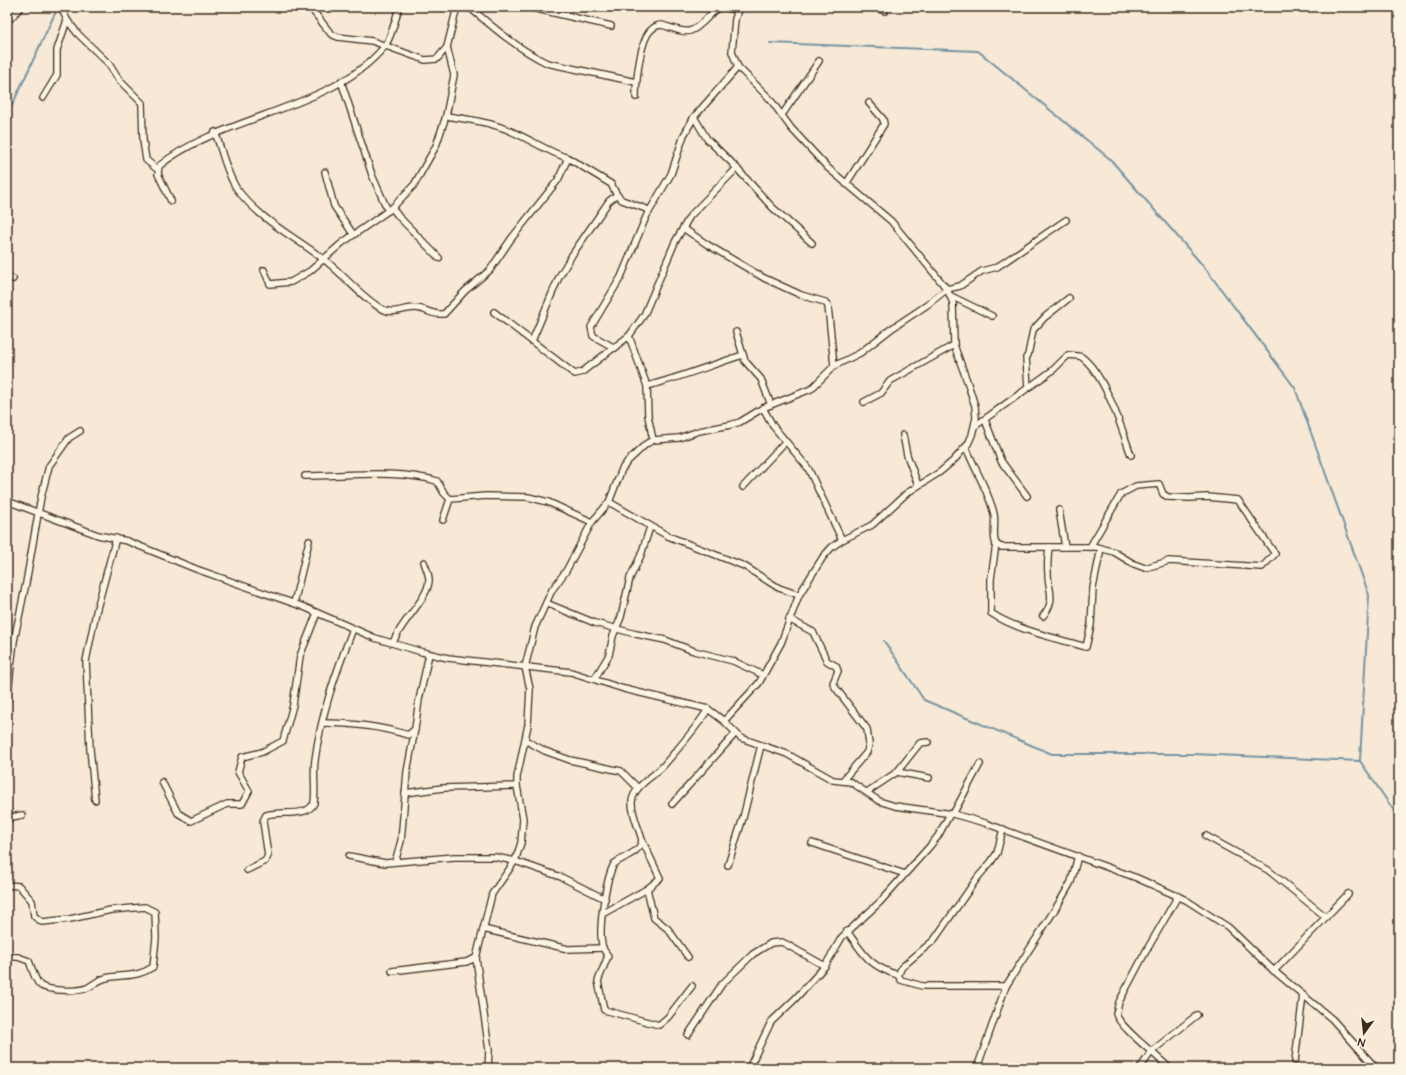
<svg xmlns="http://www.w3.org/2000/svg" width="1406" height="1075" viewBox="0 0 1406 1075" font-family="'Architects Daughter',sans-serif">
<rect width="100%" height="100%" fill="#f7e9d5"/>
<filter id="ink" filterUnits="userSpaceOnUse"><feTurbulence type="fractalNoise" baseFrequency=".025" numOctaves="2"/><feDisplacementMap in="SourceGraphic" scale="8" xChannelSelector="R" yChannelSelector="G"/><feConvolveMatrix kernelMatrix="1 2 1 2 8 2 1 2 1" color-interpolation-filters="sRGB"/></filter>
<g filter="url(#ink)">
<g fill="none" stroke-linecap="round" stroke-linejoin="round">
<g stroke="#7694a4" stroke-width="2">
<path d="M 770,43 L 978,51 L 1110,159 L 1205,268 L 1295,388 L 1369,595 L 1360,761 L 1399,818"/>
<path d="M 7,116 L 58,7"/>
<path d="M 884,641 L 924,700 L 1052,754 L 1192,754 L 1360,761"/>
</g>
<defs>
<g id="street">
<path d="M 61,7 L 67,20"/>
<path d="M 310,7 L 331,34 L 338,37 L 372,41 L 425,60 L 437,59 L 447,47"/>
<path d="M 469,7 C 494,28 518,49 547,63 L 636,82"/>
<path d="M 528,7 L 611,26"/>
<path d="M 725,7 L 737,11"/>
<path d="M 873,7 L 885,11"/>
<path d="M 7,22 L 21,7"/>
<path d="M 341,81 L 372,175 L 388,211"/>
<path d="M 636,97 C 636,82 640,40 651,30 C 654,27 658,25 662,25 C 688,33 689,37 709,16 C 713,12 716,9 721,7"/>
<path d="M 43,98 L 57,75 L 57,50 L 67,20 L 78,34 L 109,64 L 119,80 L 142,103 L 143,140 L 146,160 L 157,169"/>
<path d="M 782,115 L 819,61"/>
<path d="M 694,117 L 707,139 L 730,161 L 772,207 L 812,243"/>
<path d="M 215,132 C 222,150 226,173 237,189 C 259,219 293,236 322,258 C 343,273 359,296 382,309 C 393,315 403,308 415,308 C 424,308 432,315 441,314 L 444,314 L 465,291 L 490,270 L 511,239 L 558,180 L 568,158 C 545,151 526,136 503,128 C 485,121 466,119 446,116"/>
<path d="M 568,158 L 611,184 L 617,195 L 622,200 L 649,210"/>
<path d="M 325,172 L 334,206 L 353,234"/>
<path d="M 846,184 L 884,124 L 883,119 L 869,103"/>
<path d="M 171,201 L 158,174 L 159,166 C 223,114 331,111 384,47 C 391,39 396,18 399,7"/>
<path d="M 392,208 L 399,217 L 439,258"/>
<path d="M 683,228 L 708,245 L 764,278 L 801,295 L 825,302 L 828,306 L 834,366"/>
<path d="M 264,270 L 270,284 L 291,282 L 310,271 L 342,243 L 392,208 L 414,185 L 436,146 L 446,116 L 454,75 L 447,47 L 457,7"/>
<path d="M 7,276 L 13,279"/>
<path d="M 951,296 L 992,316"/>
<path d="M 494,312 L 572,372 L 575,374 L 582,372 L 629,336 L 644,315 L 675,242 L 690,216 L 737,168"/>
<path d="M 736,332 L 745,361 L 761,379 L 771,405"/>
<path d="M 629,336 L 647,386 L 648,416 L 653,440"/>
<path d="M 532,341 L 559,277 L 572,255 L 609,201 L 617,195"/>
<path d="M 615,348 L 593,336 L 591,327 L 621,277 L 646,217 L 671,174 L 684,135 L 694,117 L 738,67"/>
<path d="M 647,386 C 679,378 711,365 743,355"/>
<path d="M 1028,387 L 1026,358 L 1028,355 L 1033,330 L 1045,317 L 1069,298"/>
<path d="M 864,402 L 881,393 L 890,381 L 954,345"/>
<path d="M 763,408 L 773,426 L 808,468 L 842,540"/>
<path d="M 985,420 L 1001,461 L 1027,496"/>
<path d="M 975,426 L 1053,370 L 1068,355 C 1073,356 1080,355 1083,358 C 1106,377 1121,427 1131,455"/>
<path d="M 903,435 L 907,455 L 918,485"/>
<path d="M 966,447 C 974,468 989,492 994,514 C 996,524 992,535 996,544 L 1001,547 L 1097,547 L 1114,552 L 1134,564 L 1145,568 L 1169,561 L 1262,567 L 1275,554 L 1238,500 L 1207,497 L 1189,498 L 1168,497 L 1163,494 L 1159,484 L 1136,486 L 1121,494 L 1090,547"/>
<path d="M 305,476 C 346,476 398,469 437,481 L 444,493 L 450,499"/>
<path d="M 743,487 L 785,442"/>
<path d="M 7,501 L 98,535 L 127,541 L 196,569 L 304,607 L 375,638 L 422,652 L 448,658 L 571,672 L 624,689 L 708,709 L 724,721 L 741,738 L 787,754 L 833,780 L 851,782 L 879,801 L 895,806 L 953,814 L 985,823 L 1137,878 L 1186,900 L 1228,927 L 1274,971 L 1332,1019 L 1376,1068"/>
<path d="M 609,502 L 668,536 L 744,566 L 779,588 L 799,595"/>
<path d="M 1059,510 L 1065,547"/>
<path d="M 443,520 L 450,499 L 486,496 L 528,497 L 548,502 L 592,522"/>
<path d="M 996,544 L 991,579 L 991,613 C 1016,630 1056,638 1086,647 L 1091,625 L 1093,588 L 1101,548"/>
<path d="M 294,603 L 309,541"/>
<path d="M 546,603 L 595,623 L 636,634 L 665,640 L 694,651 L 733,661 L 763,675"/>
<path d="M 1043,616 C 1057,599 1048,591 1048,573 C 1047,564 1048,556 1049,547"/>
<path d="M 789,619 L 813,632 L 827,661 L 836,666 L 838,671 L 833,683 L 835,687 L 867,729 L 869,744 L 867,752 L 843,780"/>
<path d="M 393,643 C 399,624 429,598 429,580 C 429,574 426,568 424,562"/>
<path d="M 595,678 L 609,655 L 613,636 L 621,617 L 630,578 L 641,555 L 650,527"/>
<path d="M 7,701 L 14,641 L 26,583 L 41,497 L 49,466 L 69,438 L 80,431"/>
<path d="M 724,721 L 759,683 L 781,643 L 799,595 L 823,557 L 832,547 L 842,540 L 872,525 L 907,493 L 940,472 L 954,460 L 968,444 L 972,435 L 976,418 L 975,406 L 967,381 L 954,345 L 953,303 L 947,289 L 891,221 L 828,168 L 791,128 L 770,99 L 738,67 L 732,52 L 735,19 L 739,7"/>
<path d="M 322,723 C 352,723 379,726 408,735 L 415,729 L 419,700 L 429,654"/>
<path d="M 525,740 L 545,751 L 570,760 L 621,771 L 638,788"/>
<path d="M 897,772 L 920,743 L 928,742"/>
<path d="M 162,782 L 178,813 L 191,821 L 227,804 L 242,804 L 249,791 L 238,772 L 242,757 L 262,752 L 283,741 L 293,705 L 300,656 L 317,613"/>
<path d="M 867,792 L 897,772 L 929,778"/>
<path d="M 405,793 L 443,788 L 517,786"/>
<path d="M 95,800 L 90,749 L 86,661 L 96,612 L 116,538"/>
<path d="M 672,804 L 735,734"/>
<path d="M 953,814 L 980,764"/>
<path d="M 7,818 L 22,815"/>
<path d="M 1003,829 L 997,853 L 991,862 L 978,877 L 934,940 L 902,967 L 898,975 L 901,980 L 922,986 L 1006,986"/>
<path d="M 1206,836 L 1268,870 L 1326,917"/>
<path d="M 812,843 L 905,874"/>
<path d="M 349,856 L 385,863 L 454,857 L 495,857 L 515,861 L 561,877 L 605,899"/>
<path d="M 395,862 L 401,841 L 407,772 L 415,729"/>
<path d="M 728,865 L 743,818 L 761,745"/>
<path d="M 247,870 L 265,861 L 268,856 L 263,821 L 266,815 C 282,810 307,818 314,803 C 316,789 313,774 315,760 C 321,714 336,672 353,629"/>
<path d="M 7,885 L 19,886 L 32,901 L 34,916 L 42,922 L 70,919 L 111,910 L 145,907 L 155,912 L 156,938 L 153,967 C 136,978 124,974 106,978 C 98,980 93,985 87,988 C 78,992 44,991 39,984 C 34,978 32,968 29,961 L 18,957 L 7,957"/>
<path d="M 647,889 L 654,918 L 668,929 L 688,957"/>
<path d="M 604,913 L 647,889 L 660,878 L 642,840"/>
<path d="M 483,929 L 568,949 L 603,948"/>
<path d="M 847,931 C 863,954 870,967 898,975"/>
<path d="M 392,971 L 466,962 L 476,958"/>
<path d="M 1274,971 L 1348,894"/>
<path d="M 692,986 L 668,1017 L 659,1025 L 604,1010 L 598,981 L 608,956 C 607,954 604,951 603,948 C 597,932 606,879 614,864 C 623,857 641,852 642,840 C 639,828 631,813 632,801 C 635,784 654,777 664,765 C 679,747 696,729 708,709"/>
<path d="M 688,1035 L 722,984 L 753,954 L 771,943 L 782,942 L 825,966"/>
<path d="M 1295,1061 L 1303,995"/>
<path d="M 488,1068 L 489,1050 L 476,958 L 492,894 L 515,861 L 521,843 L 523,819 L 517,786 L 517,777 L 528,725 L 530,689 L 525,667 L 535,627 L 552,590 L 566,571 L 592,522 L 609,502 L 622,469 L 628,461 L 646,444 L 653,440 L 679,438 L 699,431 L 730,425 L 740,422 L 763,408 L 811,389 L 834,366 L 860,353 L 891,329 L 927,305 L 947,289 L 960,286 L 982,271 L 997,267 L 1066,220"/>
<path d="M 749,1068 L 771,1022 L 796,998 L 825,966 L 842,937 L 880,902 L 930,846 L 938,836 L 950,814"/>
<path d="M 977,1068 L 1006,986 L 1059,903 L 1071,882 L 1078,856"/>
<path d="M 1140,1068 L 1152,1051 L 1197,1015"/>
<path d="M 1169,1068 C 1157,1055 1120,1028 1116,1014 L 1119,1002 L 1145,953 L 1178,896"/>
</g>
</defs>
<use href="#street" stroke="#3b2a1e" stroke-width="8"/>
<use href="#street" stroke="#fcf5e5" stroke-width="5.5"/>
</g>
</g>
<rect width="1406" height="1075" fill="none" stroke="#fcf5e5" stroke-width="24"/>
<rect x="12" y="12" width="1382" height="1051" fill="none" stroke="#3b2a1e" stroke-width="1.5" filter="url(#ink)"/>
<g transform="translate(1364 1033) rotate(195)" stroke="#fcf5e5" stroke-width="3" paint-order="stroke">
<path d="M0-3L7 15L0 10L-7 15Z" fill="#3b2a1e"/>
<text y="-6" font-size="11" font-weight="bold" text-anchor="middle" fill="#3b2a1e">N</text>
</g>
</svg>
